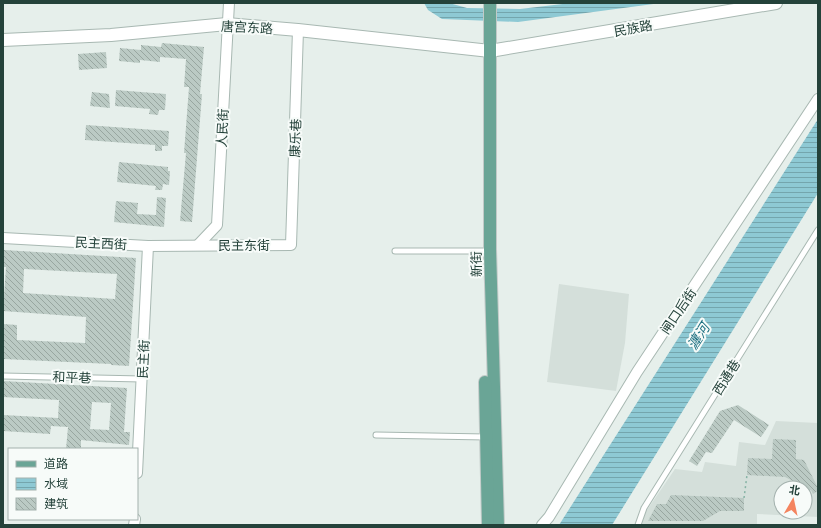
<svg xmlns="http://www.w3.org/2000/svg" width="821" height="528" viewBox="0 0 821 528" font-family="'Exo 2','Noto Sans SC',sans-serif">
<defs>
<pattern id="water-rules" width="6" height="5" patternUnits="userSpaceOnUse"><rect width="6" height="5" fill="#8ec9d4"/><path d="M0 2.5h6" fill="none" stroke="#74a5ad"/></pattern>
<pattern id="building-back-hatch" width="6" height="6" patternUnits="userSpaceOnUse"><rect width="6" height="6" fill="#bbcac4"/><path d="M-1 5l2 2M0 0l6 6M5-1l2 2" fill="none" stroke="#98a6a0"/></pattern>
</defs>
<rect width="100%" height="100%" fill="#e6efeb"/>
<g fill="#d4dfda" fill-rule="evenodd">
<path d="M 559,284 L 629,294 L 625,343 L 616,391 L 547,382 Z"/>
<path d="M 776,421 L 818,423 L 818,517 L 757,514 L 757,525 L 642,525 L 645,513 L 675,469 L 702,472 L 705,462 L 736,466 L 739,442 L 765,445 ZM 781,488 L 805,488 L 805,512 L 781,512 Z"/>
</g>
<g fill="url(#water-rules)">
<path d="M 424,3 L 449,3 L 467,8 L 520,9 L 571,3 L 661,3 L 518,22 L 442,19 L 428,10 Z"/>
<path d="M 818,119 L 818,193 L 612,525 L 559,525 Z"/>
</g>
<g fill="url(#building-back-hatch)" fill-rule="evenodd">
<path d="M 162,43 L 204,47 L 200,94 L 202,94 L 192,222 L 180,221 L 186,153 L 184,153 L 189,87 L 184,87 L 186,59 L 160,57 L 160,62 L 140,60 L 140,63 L 119,61 L 120,48 L 141,50 L 141,45 L 161,47 Z"/>
<path d="M 106,52 L 107,68 L 79,70 L 78,54 Z"/>
<path d="M 116,90 L 166,94 L 165,110 L 159,110 L 158,115 L 149,114 L 150,109 L 115,106 Z"/>
<path d="M 92,92 L 109,94 L 110,108 L 90,106 Z"/>
<path d="M 86,125 L 169,131 L 168,146 L 162,146 L 162,151 L 155,151 L 155,145 L 85,140 Z"/>
<path d="M 119,162 L 168,167 L 168,171 L 170,171 L 169,185 L 163,184 L 162,190 L 155,190 L 156,186 L 117,182 Z"/>
<path d="M 157,197 L 166,198 L 164,227 L 114,222 L 116,201 L 138,203 L 137,214 L 156,215 Z"/>
<path d="M 4,250 L 136,258 L 129,366 L 111,365 L 111,364 L 3,359 L 3,324 L 17,325 L 17,340 L 85,343 L 86,317 L 3,311 L 6,267 L 3,267 ZM 24,269 L 117,274 L 115,299 L 23,293 Z"/>
<path d="M 3,381 L 127,388 L 124,432 L 130,432 L 129,445 L 81,440 L 81,449 L 66,449 L 68,427 L 51,426 L 50,434 L 3,431 L 3,415 L 58,418 L 59,400 L 3,397 ZM 92,402 L 111,403 L 109,430 L 90,429 Z"/>
<path d="M 738,405 L 769,425 L 761,437 L 734,420 L 712,453 L 706,452 L 697,466 L 689,461 L 720,411 Z"/>
<path d="M 773,439 L 796,440 L 796,459 L 804,460 L 818,488 L 818,491 L 813,494 L 811,490 L 805,493 L 805,488 L 798,488 L 795,482 L 785,477 L 747,475 L 748,458 L 772,459 Z"/>
<path d="M 671,495 L 744,498 L 744,511 L 720,511 L 703,521 L 648,521 L 657,504 L 666,504 Z"/>
</g>
<g fill="none" stroke-linecap="round" stroke-linejoin="round">
<defs>
<g id="service">
<path d="M 395,251 L 483,251"/>
<path d="M 3,376 L 142,379"/>
<path d="M 376,435 L 486,437"/>
<path d="M 638,525 L 644,508 L 818,230"/>
</g>
<g id="minor">
<path d="M 3,238 L 148,246 L 291,245 L 298,30"/>
<path d="M 198,245 L 217,225 L 229,3"/>
<path d="M 137,473 L 148,246"/>
<path d="M 134,525 L 135,519"/>
<path d="M 542,525 L 549,517 L 637,372 L 818,99"/>
</g>
<path id="tertiary" d="M 3,40 L 111,35 L 227,24 L 298,30 L 490,51 L 776,3"/>
<g id="primary">
<path d="M 490,3 L 490,249 L 498,525"/>
<path d="M 485,382 L 488,525"/>
</g>
</defs>
<use href="#service" stroke="#a8b8b2" stroke-width="7"/>
<use href="#minor" stroke="#a8b8b2" stroke-width="12"/>
<use href="#tertiary" stroke="#a8b8b2" stroke-width="14"/>
<use href="#primary" stroke="#c2cac8" stroke-width="14"/>
<path stroke="#86b3a5" stroke-width="1.5" stroke-dasharray="2 3" stroke-linecap="butt" d="M 744,498 L 747,475"/>
<use href="#service" stroke="#fff" stroke-width="5"/>
<use href="#minor" stroke="#fff" stroke-width="10"/>
<use href="#tertiary" stroke="#fff" stroke-width="12"/>
<use href="#primary" stroke="#6aa596" stroke-width="12"/>
</g>
<g text-anchor="middle" dominant-baseline="central" stroke-width="4" stroke-linejoin="round" paint-order="stroke">
<g font-size="13" fill="#24423a" stroke="#f7fbf9">
<text transform="translate(247 27) rotate(3)">唐宫东路</text>
<text transform="translate(633 28) rotate(-10)">民族路</text>
<text transform="translate(222 128) rotate(-87)">人民街</text>
<text transform="translate(295 138) rotate(-88)">康乐巷</text>
<text transform="translate(101 243) rotate(3)">民主西街</text>
<text x="244" y="245">民主东街</text>
<text transform="translate(476 264) rotate(-91)">新街</text>
<text transform="translate(678 311) rotate(-56)">闸口后街</text>
<text transform="translate(143 359) rotate(-87)">民主街</text>
<text transform="translate(72 377) rotate(2)">和平巷</text>
<text transform="translate(726 377) rotate(-58)">西通巷</text>
</g>
<g font-size="14" font-style="italic" fill="#1c6f80" stroke="#f7fbf9">
<text transform="translate(698 336) rotate(-58)">瀍河</text>
</g>
</g>
<rect width="821" height="528" fill="none" stroke="#24423a" stroke-width="8"/>
<rect x="8" y="448" width="130" height="72" fill="#f7fbf9" stroke="#a3b1ad"/>
<rect x="16" y="461" width="20" height="6" fill="#6aa596" stroke="#a3b1ad"/>
<text x="44" y="468" font-size="12" fill="#24423a">道路</text>
<rect x="16" y="478" width="20" height="12" fill="url(#water-rules)" stroke="#a3b1ad"/>
<text x="44" y="488" font-size="12" fill="#24423a">水域</text>
<rect x="16" y="498" width="20" height="12" fill="url(#building-back-hatch)" stroke="#a3b1ad"/>
<text x="44" y="508" font-size="12" fill="#24423a">建筑</text>
<g transform="translate(793 500) rotate(9)"><circle r="19" fill="#f7fbf9" stroke="#a3b1ad"/>
<path d="M0-3L7 15L0 10L-7 15Z" fill="#f4845f"/>
<text y="-6" font-size="11" font-weight="bold" text-anchor="middle" fill="#24423a">北</text>
</g>
</svg>
